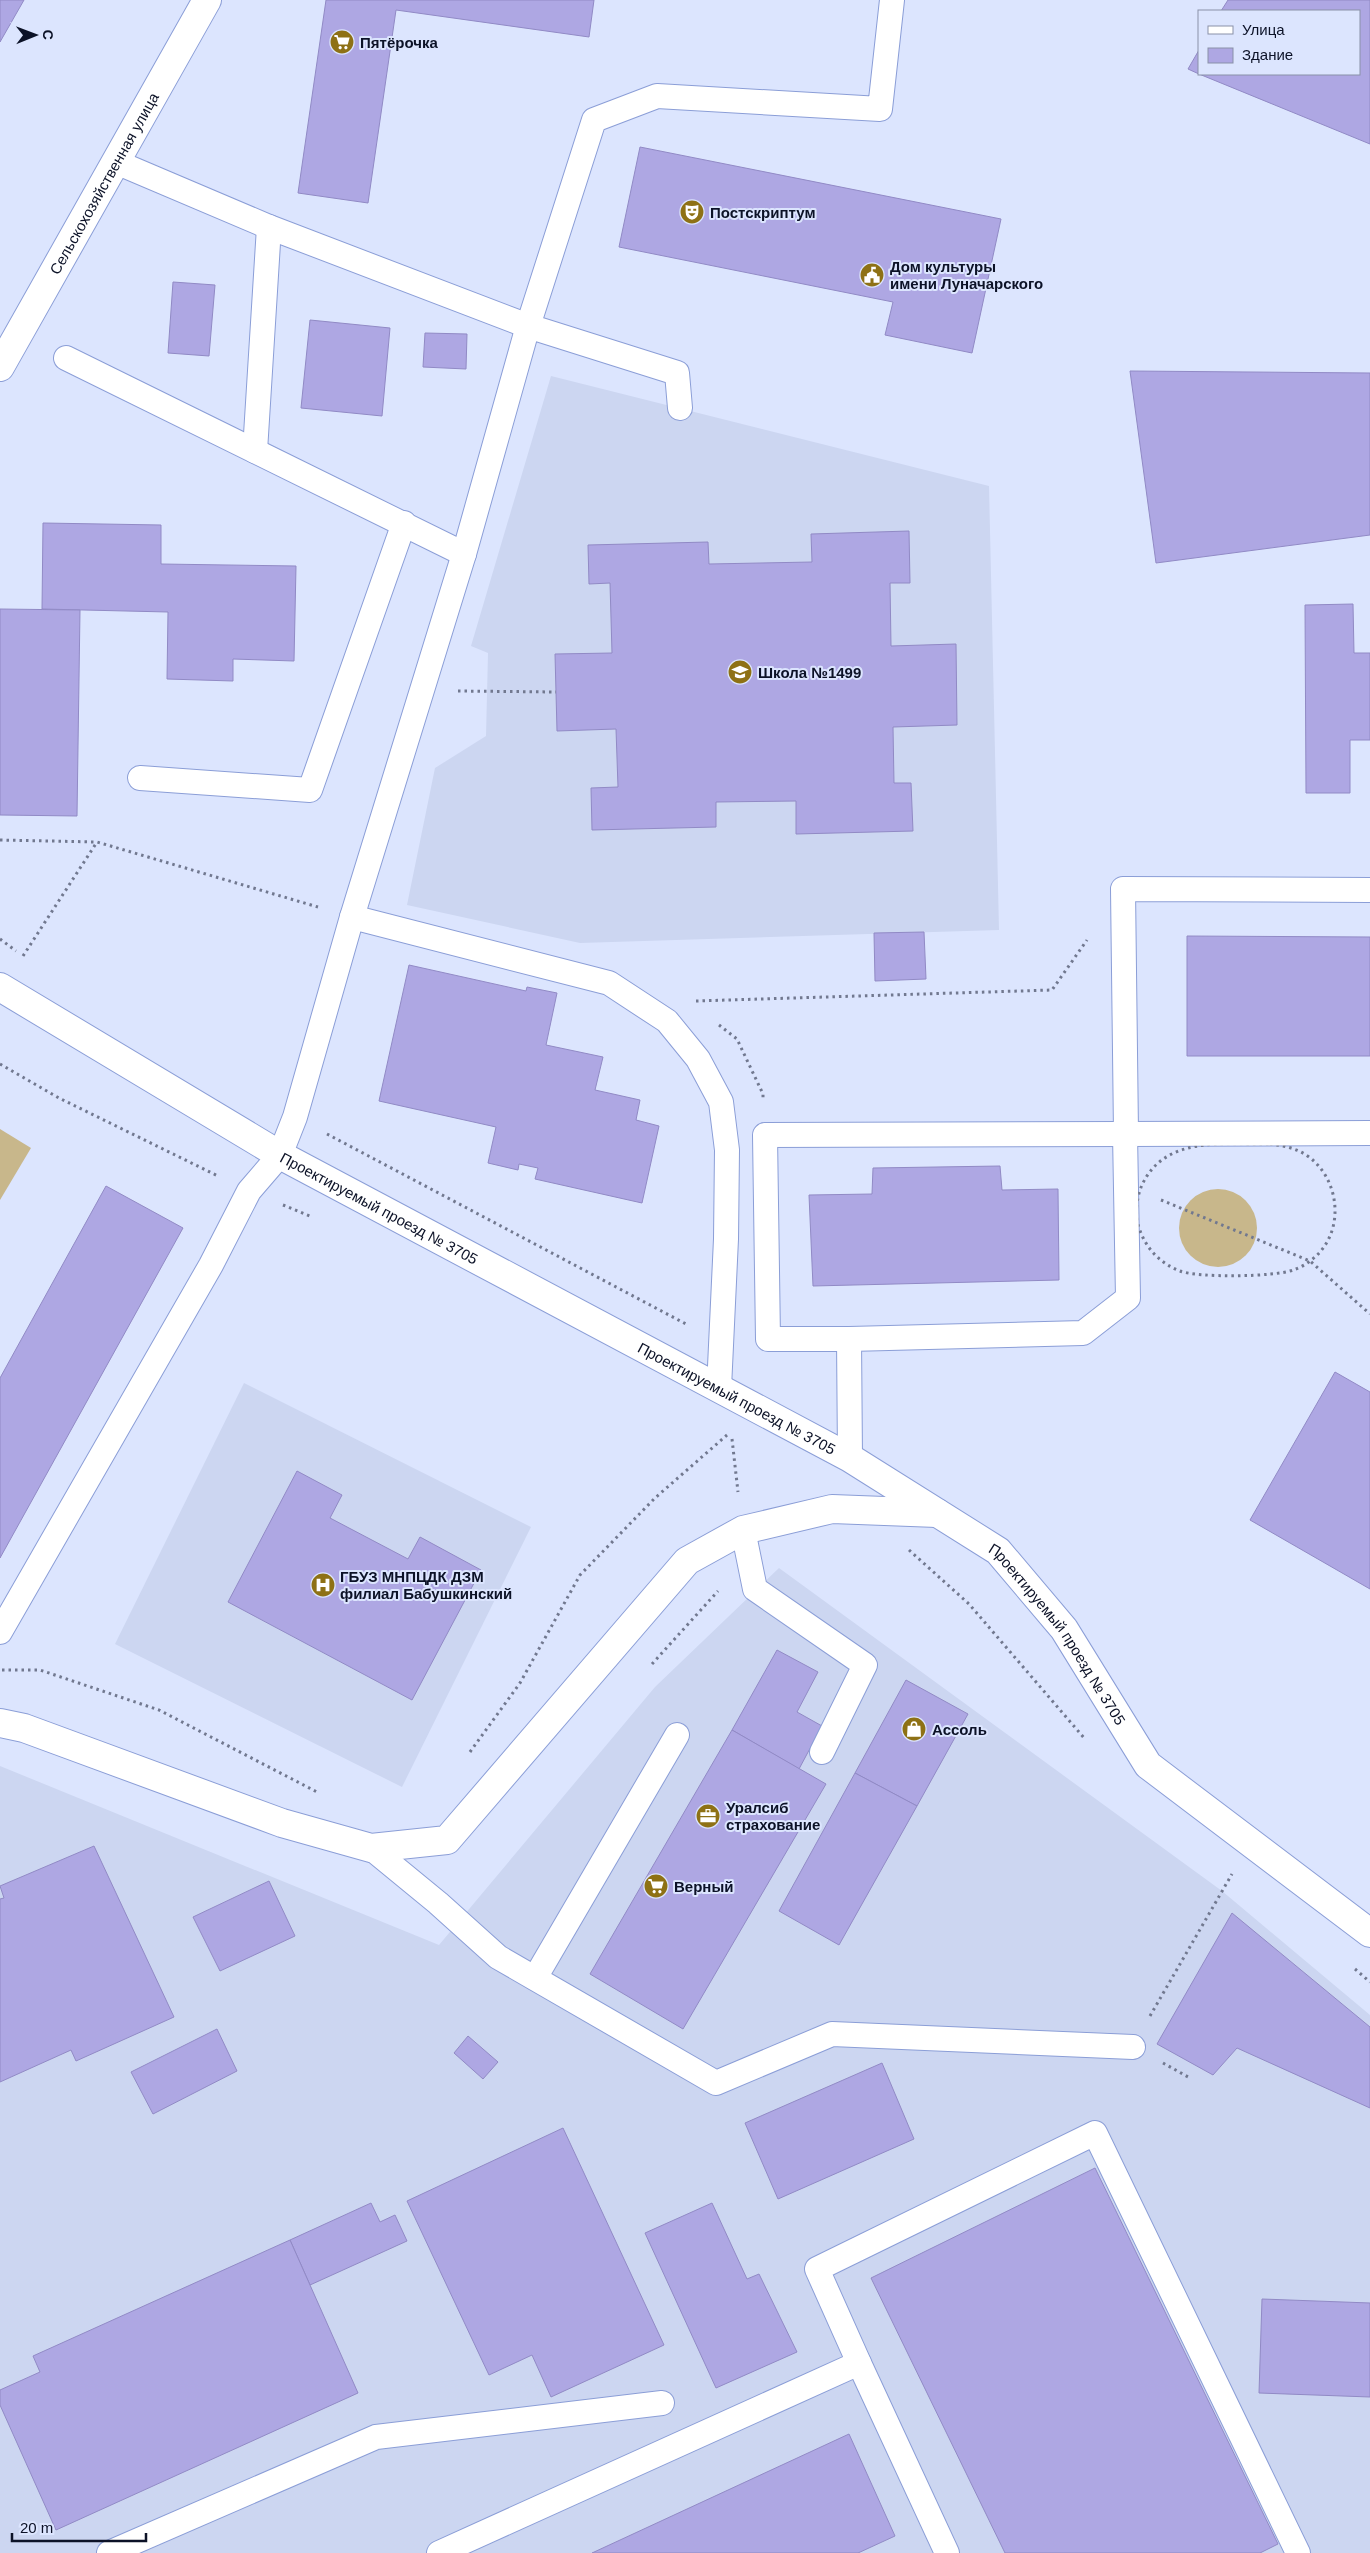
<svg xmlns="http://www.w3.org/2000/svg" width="1370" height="2553" viewBox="0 0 1370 2553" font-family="Arial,sans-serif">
<rect width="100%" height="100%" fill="#dce5fe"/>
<g fill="#ccd6f1">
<path d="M 551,376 L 989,486 L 999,930 L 580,943 L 407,905 L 435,768 L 486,736 L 488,653 L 471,646 Z"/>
<path d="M 244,1383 L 531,1527 L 402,1787 L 115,1644 Z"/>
<path d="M 779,1568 L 1222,1891 L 1370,2015 L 1370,2553 L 0,2553 L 0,1766 L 439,1945 L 655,1687 Z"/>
</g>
<g fill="#c8b78b">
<path d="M 0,1129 L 31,1148 L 0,1200 Z"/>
<circle cx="1218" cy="1228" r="39"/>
</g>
<g fill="#aea7e3" stroke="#918ac5">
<path d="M 0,0 L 24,0 L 0,42 Z"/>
<path d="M 326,0 L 594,0 L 589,37 L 396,10 L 368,203 L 298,193 Z"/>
<path d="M 1228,0 L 1370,0 L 1370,144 L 1199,74 L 1359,74 L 1359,11 L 1221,11 Z"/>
<path d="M 1199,50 L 1199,74 L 1188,69 Z"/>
<path d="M 640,147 L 1001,219 L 972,353 L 885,335 L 893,302 L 619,247 Z"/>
<path d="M 173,282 L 215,285 L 209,356 L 168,353 Z"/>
<path d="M 310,320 L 390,328 L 382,416 L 301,408 Z"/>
<path d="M 425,333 L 467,334 L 466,369 L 423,367 Z"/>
<path d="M 1130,371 L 1370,373 L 1370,535 L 1156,563 Z"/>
<path d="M 43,523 L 161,525 L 161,564 L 296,566 L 294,661 L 233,659 L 233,681 L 167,679 L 168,612 L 42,609 Z"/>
<path d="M 909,531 L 910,583 L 890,583 L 891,646 L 956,644 L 957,725 L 893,727 L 894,783 L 911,783 L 913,831 L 796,834 L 796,801 L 716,802 L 716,827 L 592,830 L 591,788 L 618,787 L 616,729 L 557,731 L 555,654 L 612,653 L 610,583 L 589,584 L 588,545 L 708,542 L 709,564 L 812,562 L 811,534 Z"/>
<path d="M 1353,604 L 1354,653 L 1370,653 L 1370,740 L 1350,740 L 1350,793 L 1306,793 L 1305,605 Z"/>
<path d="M 0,609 L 80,610 L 77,816 L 0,815 Z"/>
<path d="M 924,932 L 926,979 L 875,981 L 874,933 Z"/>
<path d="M 1187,936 L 1370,937 L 1370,1056 L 1187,1056 Z"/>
<path d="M 409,965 L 526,991 L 527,987 L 557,993 L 546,1045 L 603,1057 L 595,1090 L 640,1100 L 636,1120 L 659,1126 L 642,1203 L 535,1179 L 538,1168 L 519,1164 L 518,1170 L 488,1163 L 496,1127 L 379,1101 Z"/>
<path d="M 1000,1166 L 1002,1190 L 1058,1189 L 1059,1280 L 813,1286 L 809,1195 L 872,1194 L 873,1168 Z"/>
<path d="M 106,1186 L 183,1228 L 0,1558 L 0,1378 Z"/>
<path d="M 1335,1372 L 1370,1392 L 1370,1589 L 1250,1520 Z"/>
<path d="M 297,1471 L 342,1495 L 330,1518 L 408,1559 L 420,1537 L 481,1570 L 412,1700 L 228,1602 Z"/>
<path d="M 777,1650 L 818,1672 L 797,1712 L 822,1726 L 799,1769 L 732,1730 Z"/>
<path d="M 906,1680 L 968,1714 L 917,1806 L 855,1773 Z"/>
<path d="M 732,1730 L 826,1784 L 683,2029 L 590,1974 Z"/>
<path d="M 855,1773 L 917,1806 L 839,1945 L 779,1911 Z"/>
<path d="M 94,1846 L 174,2017 L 76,2061 L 71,2050 L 0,2082 L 0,1899 L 4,1898 L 0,1886 Z"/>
<path d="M 269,1881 L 295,1936 L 220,1971 L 193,1917 Z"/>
<path d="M 1232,1913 L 1370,2027 L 1370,2108 L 1237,2048 L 1213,2075 L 1157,2044 Z"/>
<path d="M 217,2029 L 237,2071 L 153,2114 L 131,2072 Z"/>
<path d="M 468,2036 L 498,2062 L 483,2079 L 454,2053 Z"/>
<path d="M 882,2063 L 914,2139 L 778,2199 L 745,2123 Z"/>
<path d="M 563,2128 L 664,2345 L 551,2397 L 532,2355 L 489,2375 L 407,2201 Z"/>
<path d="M 1095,2168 L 1278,2544 L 1260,2553 L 1005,2553 L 871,2278 Z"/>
<path d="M 371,2203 L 380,2222 L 395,2215 L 407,2241 L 310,2285 L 290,2240 Z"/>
<path d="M 712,2203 L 747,2279 L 759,2274 L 797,2352 L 716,2388 L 645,2233 Z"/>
<path d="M 290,2240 L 358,2393 L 56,2530 L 0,2405 L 0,2390 L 40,2372 L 33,2356 Z"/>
<path d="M 1262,2299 L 1370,2303 L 1370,2397 L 1259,2393 Z"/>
<path d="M 849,2434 L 895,2536 L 858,2553 L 592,2553 Z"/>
</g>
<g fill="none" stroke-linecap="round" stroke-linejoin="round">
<defs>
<g id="lane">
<path d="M 116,162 L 269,227 L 528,326 L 677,373 L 680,408"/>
<path d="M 66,358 L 464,554"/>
<path d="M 255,451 L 269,227"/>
<path d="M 140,778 L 310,790 L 404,523"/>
<path d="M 352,917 L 609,983 L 667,1021 L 698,1059 L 721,1102 L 727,1150 L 726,1239 L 719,1388"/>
<path d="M 1126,1133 L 1123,889 L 1370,890"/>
<path d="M 849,1339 L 768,1339 L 765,1135 L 1125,1134"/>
<path d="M 850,1458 L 849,1339 L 1083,1333 L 1128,1298 L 1125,1134 L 1370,1133"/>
<path d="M 743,1530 L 755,1589 L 865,1665 L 822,1752"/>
<path d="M 0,1632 L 211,1265 L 249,1191 L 280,1155 L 295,1117 L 352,917 L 464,554 L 528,326 L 594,120 L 657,96 L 880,109 L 892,0"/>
<path d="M 371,1848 L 438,1903 L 498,1957 L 716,2083 L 832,2034 L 1133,2047"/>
<path d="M 535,1978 L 677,1735"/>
<path d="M 859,2363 L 947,2553"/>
<path d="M 109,2553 L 376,2437 L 662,2403"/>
<path d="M 439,2553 L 859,2363 L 817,2269 L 1095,2133 L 1298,2553"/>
</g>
<g id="street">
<path id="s1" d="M 0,987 L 280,1155 L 850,1458 L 998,1551 L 1064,1629 L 1148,1765 L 1370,1933"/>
<path d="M 0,1723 L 24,1728 L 282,1823 L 371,1848 L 447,1840 L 687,1561 L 743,1530 L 832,1509 L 937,1513"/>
</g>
<g id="secondary">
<path id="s2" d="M 0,367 L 207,0"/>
</g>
</defs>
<use href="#lane" stroke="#8b9ed7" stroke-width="26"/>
<use href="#street" stroke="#8b9ed7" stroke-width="30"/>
<use href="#secondary" stroke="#8b9ed7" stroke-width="30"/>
<g stroke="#71788f" stroke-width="3" stroke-dasharray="2.5 4" stroke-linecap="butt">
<path d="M 458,691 L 556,692"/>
<path d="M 0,840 L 97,842 L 318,907"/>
<path d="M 0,939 L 16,951"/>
<path d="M 23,956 L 97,842"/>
<path d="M 696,1001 L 1052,990 L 1087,940"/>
<path d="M 719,1025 L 737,1039 L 763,1094 L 763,1101"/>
<path d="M 0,1064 L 59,1098 L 218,1176"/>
<path d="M 327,1134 L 686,1324"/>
<path d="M 1270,1144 C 1284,1146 1297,1148 1309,1157 C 1342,1182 1345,1236 1310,1261 C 1305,1265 1299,1268 1293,1270 C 1275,1277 1198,1278 1180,1271 C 1162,1264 1148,1251 1141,1233 C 1134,1219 1136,1198 1142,1185 C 1165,1135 1224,1145 1270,1144 Z"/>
<path d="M 1161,1200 L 1310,1261 L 1370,1314"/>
<path d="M 283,1205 L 312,1217"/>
<path d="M 732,1439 L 738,1492"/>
<path d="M 909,1550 L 969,1604 L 1085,1739"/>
<path d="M 652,1664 L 718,1591"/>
<path d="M 2,1670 L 40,1670 L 159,1710 L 317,1792"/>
<path d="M 470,1752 L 520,1683 L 580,1575 L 655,1498 L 727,1435"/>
<path d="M 1355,1969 L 1370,1982"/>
<path d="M 1150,2016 L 1232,1874"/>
<path d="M 1163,2063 L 1190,2078"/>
</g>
<use href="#lane" stroke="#fff" stroke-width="24"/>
<use href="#street" stroke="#fff" stroke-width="28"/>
<use href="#secondary" stroke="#fff" stroke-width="28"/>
</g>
<defs>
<symbol id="supermarket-disc" viewBox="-11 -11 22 22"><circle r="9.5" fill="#8e7115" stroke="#dce5fe"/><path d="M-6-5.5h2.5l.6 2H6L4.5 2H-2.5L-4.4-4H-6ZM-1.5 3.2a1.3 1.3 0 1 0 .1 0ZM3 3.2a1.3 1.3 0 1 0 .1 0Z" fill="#fff"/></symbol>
<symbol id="theatre-disc" viewBox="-11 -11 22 22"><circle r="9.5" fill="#8e7115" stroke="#dce5fe"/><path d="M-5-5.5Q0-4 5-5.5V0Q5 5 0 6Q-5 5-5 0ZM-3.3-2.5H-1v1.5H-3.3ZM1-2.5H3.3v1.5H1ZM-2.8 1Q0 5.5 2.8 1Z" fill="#fff"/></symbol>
<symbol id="civic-disc" viewBox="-11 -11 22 22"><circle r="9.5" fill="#8e7115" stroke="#dce5fe"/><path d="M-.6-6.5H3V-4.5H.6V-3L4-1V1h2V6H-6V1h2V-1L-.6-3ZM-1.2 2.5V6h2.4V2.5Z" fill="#fff"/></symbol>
<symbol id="school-disc" viewBox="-11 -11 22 22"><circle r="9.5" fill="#8e7115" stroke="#dce5fe"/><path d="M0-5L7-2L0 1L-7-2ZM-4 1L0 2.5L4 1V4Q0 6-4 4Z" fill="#fff"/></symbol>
<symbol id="hospital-disc" viewBox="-11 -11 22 22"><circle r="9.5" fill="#8e7115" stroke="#dce5fe"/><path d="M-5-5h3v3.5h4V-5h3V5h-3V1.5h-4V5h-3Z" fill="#fff"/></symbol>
<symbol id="shop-disc" viewBox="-11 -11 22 22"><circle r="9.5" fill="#8e7115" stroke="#dce5fe"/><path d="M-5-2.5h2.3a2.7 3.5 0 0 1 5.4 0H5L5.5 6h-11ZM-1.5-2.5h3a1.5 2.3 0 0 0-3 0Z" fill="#fff"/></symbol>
<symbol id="office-disc" viewBox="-11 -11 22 22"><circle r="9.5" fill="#8e7115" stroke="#dce5fe"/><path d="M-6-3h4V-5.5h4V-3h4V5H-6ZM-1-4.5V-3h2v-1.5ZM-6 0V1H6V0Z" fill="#fff"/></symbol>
</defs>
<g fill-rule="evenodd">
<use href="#supermarket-disc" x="328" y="28" width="28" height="28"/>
<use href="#theatre-disc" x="678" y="198" width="28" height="28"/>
<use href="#civic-disc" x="858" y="261" width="28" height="28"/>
<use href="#school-disc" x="726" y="658" width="28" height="28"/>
<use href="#hospital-disc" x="309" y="1571" width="28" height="28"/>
<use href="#shop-disc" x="900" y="1715" width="28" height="28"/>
<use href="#office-disc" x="694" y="1802" width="28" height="28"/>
<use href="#supermarket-disc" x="642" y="1872" width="28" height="28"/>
</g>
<g text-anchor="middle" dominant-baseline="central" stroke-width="4" stroke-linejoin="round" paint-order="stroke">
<g font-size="15" font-weight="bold" fill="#0c1227" stroke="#dce5fe" text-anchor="start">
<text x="360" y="42">Пятёрочка</text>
<text x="710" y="212">Постскриптум</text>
<text x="890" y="266">Дом культуры<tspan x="890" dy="17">имени Луначарского</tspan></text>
<text x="758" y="672">Школа №1499</text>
<text x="340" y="1576">ГБУЗ МНПЦДК ДЗМ<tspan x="340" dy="17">филиал Бабушкинский</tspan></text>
<text x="932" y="1729">Ассоль</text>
<text x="726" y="1807">Уралсиб<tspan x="726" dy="17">страхование</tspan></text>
<text x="674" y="1886">Верный</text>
</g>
<g font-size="15" fill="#0c1227" stroke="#dce5fe">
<text stroke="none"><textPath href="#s2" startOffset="211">Сельскохозяйственная улица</textPath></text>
<text stroke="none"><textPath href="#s1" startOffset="439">Проектируемый проезд № 3705</textPath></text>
<text stroke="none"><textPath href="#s1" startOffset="844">Проектируемый проезд № 3705</textPath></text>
<text stroke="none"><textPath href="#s1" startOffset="1249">Проектируемый проезд № 3705</textPath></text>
</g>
</g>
<rect x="1198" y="10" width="162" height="65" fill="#dce5fe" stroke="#8991a8"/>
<rect x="1208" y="26" width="25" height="8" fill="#ffffff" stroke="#8991a8"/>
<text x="1242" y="35" font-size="15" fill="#0c1227">Улица</text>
<rect x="1208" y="48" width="25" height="15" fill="#aea7e3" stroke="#8991a8"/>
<text x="1242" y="60" font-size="15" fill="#0c1227">Здание</text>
<g transform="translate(35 35) rotate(89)" stroke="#dce5fe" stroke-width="4" paint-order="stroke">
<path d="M0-4L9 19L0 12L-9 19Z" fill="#0c1227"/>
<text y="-8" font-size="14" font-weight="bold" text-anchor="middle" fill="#0c1227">С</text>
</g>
<path d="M12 2533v8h134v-8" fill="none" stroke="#0c1227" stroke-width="2.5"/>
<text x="20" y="2533" font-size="15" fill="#0c1227" stroke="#dce5fe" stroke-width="4" paint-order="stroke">20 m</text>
</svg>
